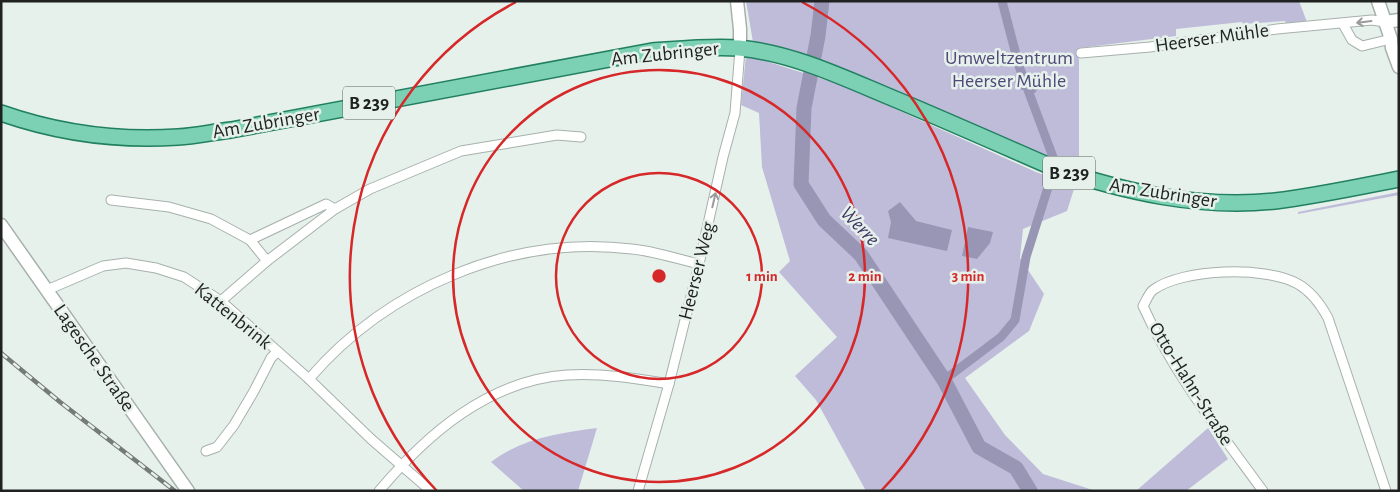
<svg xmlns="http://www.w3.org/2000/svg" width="1400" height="492" viewBox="0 0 1400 492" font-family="'Alegreya Sans',sans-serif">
<rect width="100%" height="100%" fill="#e7f1ec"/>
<g fill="#bfbcda">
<path d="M 746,1 L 1299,1 L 1307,22 L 1287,24 L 1285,21 L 1243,24 L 1242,22 L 1176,29 L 1176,36 L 1079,48 L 1079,170 L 753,42 Z"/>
<path d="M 746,55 L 842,85 L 1036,172 L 1075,186 L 1067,211 L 1023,229 L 1020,258 L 1044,294 L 1029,331 L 965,378 L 1005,435 L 1043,474 L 1096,491 L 866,491 L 816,400 L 795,376 L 837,337 L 779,272 L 790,261 L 762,167 L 759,113 L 741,105 Z"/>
<path d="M 1399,192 L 1399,195 L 1298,214 L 1298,212 Z"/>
<path d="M 597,428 L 578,491 L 524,491 L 491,462 C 522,438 560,433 597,428 Z"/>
<path d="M 1208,428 L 1228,459 L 1186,491 L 1136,491 Z"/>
</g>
<g fill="#9996b5">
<path d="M 1021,62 L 1025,75 L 1032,74 L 1039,87 L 1035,93 L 1019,89 L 1014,81 L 1019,76 L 1015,64 Z"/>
<path d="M 900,202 L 916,221 L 952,230 L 947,251 L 888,238 L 891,222 L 888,211 Z"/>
<path d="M 968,227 L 993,232 L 990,243 L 977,259 L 962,256 Z"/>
</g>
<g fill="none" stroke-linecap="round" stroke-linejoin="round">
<g stroke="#9996b5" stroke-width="9">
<path d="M 1002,1 L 1019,66 L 1053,157"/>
<path d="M 944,380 L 1001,337 L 1015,320 L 1026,257 L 1051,178"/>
</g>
<path stroke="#9996b5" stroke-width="15" d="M 822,1 L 818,36 L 804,108 L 801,184 L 824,220 L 861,255 L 944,380 L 979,447 L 1016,468 L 1030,491"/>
<defs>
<g id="street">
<path d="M 1343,24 L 1352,40 L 1362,46 L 1391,39"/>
<path d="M 1081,53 L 1150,47 L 1277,29 L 1372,20 L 1385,22"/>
<path d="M 111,200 L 169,207 L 211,219 L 250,240"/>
<path d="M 267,261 L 250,240 L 326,204 L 335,209"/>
<path d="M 47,290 L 103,266 L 126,263 L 156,268 L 184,277 L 221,301 L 309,379 L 371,439 L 431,491"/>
<path d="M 221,301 L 267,261 L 335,209 L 370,189 L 461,151 L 557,135 L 581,137"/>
<path d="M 309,379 C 387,288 512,234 632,249 C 654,251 677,259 699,264"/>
<path d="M 206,451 L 217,447 L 234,425 L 254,391 L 271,358 L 277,352"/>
<path d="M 379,491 C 427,434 489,380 567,375 C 601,373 635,378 669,384"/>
<path d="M 638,491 L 669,384 L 699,264 L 723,157 L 735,113 L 740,49"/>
<path d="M 1263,491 C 1220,432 1173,373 1143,306 C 1146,301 1149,293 1153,290 C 1183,268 1266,266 1298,284 C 1312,292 1321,305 1328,318 L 1386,491"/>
</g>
<g id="secondary">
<path d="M 737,1 L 740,29 L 740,49"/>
<path d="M 1378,1 L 1391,39 L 1392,48 L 1399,67"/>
<path d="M 1385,22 L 1399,20"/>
<path d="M 1,225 L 188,491"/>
</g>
<path id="primary" d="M 1,113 C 58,133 118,141 178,137 C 196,136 213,132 231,130 L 652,51 C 681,49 710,46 739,48 C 792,53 842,77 890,97 C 945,120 999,144 1054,168 C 1125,192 1199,209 1275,201 C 1316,196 1358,187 1399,179"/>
</defs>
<use href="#street" stroke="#a7b1ac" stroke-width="11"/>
<use href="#secondary" stroke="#a7b1ac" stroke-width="15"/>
<use href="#primary" stroke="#228061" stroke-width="18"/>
<use href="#street" stroke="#fff" stroke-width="9"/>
<use href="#secondary" stroke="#fff" stroke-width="12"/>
<use href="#primary" stroke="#7cd1b5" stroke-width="15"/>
<defs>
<path id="rail" d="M 1,353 L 60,402 L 175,491"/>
</defs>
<use href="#rail" stroke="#757b77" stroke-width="4.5"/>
<use href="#rail" stroke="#e7f1ec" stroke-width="2.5" stroke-dasharray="8" stroke-linecap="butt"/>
</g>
<defs><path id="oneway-shaft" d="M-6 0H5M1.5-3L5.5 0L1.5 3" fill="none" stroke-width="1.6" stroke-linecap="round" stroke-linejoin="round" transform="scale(1.25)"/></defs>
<g stroke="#9a9c9b">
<use href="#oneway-shaft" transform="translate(1364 22) rotate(173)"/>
<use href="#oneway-shaft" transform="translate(714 200) rotate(-77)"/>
</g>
<g fill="none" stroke="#d62828" stroke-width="2.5">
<circle cx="659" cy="276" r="103"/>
<circle cx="659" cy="276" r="206"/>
<path d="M437 491A309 309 0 0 1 516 2M802 2A309 309 0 0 1 881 491"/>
</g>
<g text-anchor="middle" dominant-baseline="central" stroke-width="5" stroke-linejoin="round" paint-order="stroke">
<g fill="#e7f1ec" stroke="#5b605d" stroke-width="1">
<rect x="343" y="86.5" width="52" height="33" rx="4"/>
<rect x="1043" y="156.5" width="52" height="33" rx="4"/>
</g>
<g font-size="19" font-weight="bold" fill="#1f2220">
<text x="369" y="103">B 239</text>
<text x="1069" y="173">B 239</text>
</g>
<g font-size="20" fill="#1f2220" stroke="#e7f1ec">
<text transform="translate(1212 38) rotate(-8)">Heerser Mühle</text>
<text transform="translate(665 54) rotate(-6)">Am Zubringer</text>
<text transform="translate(266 123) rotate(-10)">Am Zubringer</text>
<text transform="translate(1163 193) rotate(9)">Am Zubringer</text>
<text transform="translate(697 271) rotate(-76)">Heerser Weg</text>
<text transform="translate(233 316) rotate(39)">Kattenbrink</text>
<text transform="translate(94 358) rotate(55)">Lagesche Straße</text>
<text transform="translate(1191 384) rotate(58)">Otto-Hahn-Straße</text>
</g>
<g font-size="20" fill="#514a79" stroke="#e7f1ec">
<text x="1009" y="58">Umweltzentrum<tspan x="1009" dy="23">Heerser Mühle</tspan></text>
</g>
<g font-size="21" font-style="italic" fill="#3f3764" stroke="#e7f1ec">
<text transform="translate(860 226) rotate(46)">Werre</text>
</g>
</g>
<circle cx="659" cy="276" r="8" fill="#d62828" stroke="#e7f1ec" stroke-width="2.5"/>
<g font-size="15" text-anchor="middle" font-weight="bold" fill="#d62828" stroke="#e7f1ec" stroke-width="5" stroke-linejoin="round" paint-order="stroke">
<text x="762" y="281">1 min</text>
<text x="865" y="281">2 min</text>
<text x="968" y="281">3 min</text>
</g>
<rect width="1400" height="492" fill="none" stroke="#1f2220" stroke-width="5"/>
</svg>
